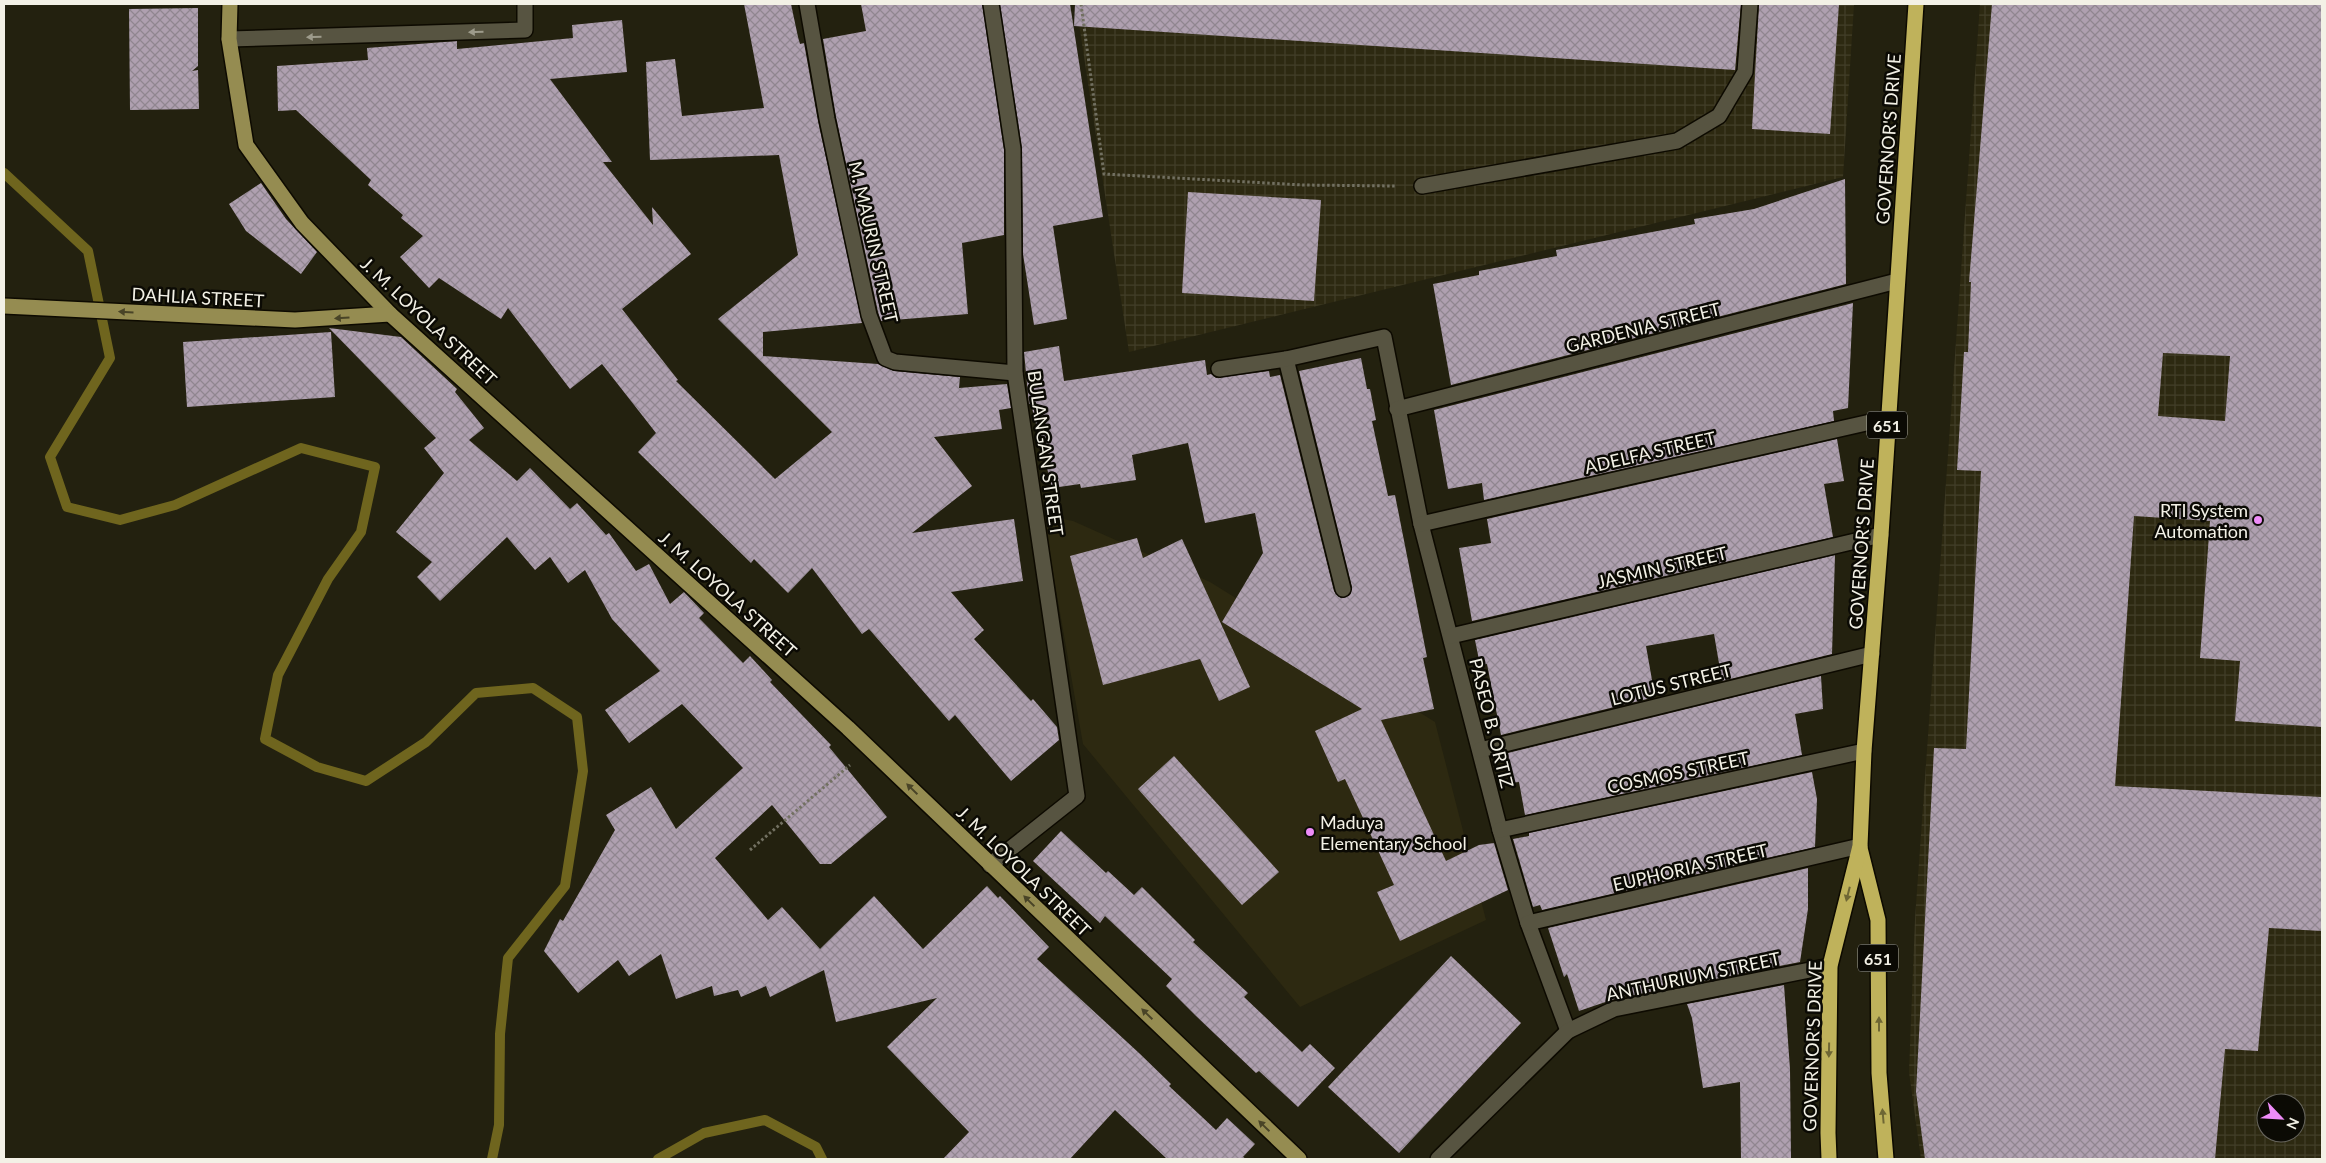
<svg xmlns="http://www.w3.org/2000/svg" width="2326" height="1163" viewBox="0 0 2326 1163" font-family="Lato,sans-serif">
<defs>
<pattern id="industrial-grid" width="8" height="8" patternUnits="userSpaceOnUse" patternTransform="scale(1.25)"><rect width="8" height="8" fill="#2d2911"/><path d="M0 4h8M4 0v8" fill="none" stroke="#423e28"/></pattern>
<pattern id="building-cross-hatch" width="8" height="8" patternUnits="userSpaceOnUse" patternTransform="scale(1.25)"><rect width="8" height="8" fill="#afa0b0"/><path d="M0 0l8 8M0 8l8-8" fill="none" stroke="#908690"/></pattern>
</defs>
<rect width="100%" height="100%" fill="#23210f"/>
<path fill="#2d2911" d="M 1043,515 L 1073,521 L 1210,582 L 1435,722 L 1486,920 L 1300,1007 L 1083,744 Z"/>
<g fill="url(#industrial-grid)" fill-rule="evenodd">
<path d="M 1076,4 L 1854,4 L 1843,177 L 1129,352 Z"/>
<path d="M 1980,4 L 2322,4 L 2322,1159 L 1921,1159 L 1909,1072 L 1915,919 ZM 2266,1103 L 2296,1103 L 2296,1133 L 2266,1133 Z"/>
</g>
<g fill="none" stroke-linecap="round" stroke-linejoin="round">
<g stroke="#6f651e" stroke-width="10">
<path d="M 4,173 L 88,251 L 110,358 L 50,457 L 67,507 L 120,520 L 175,505 L 301,448 L 375,467 L 361,532 L 328,579 L 278,675 L 265,739 L 317,767 L 366,781 L 426,742 L 476,693 L 533,688 L 577,717 L 583,771 L 565,886 L 508,958 L 500,1034 L 499,1125 L 492,1159"/>
<path d="M 658,1159 L 704,1133 L 765,1120 L 816,1147 L 822,1159"/>
</g>
</g>
<g fill="url(#building-cross-hatch)" fill-rule="evenodd">
<path d="M 744,4 L 791,4 L 798,37 L 800,44 L 804,43 L 818,121 L 862,323 L 763,332 L 763,356 L 878,364 L 894,371 L 960,377 L 959,388 L 1007,384 L 1011,408 L 999,410 L 1002,429 L 934,437 L 972,486 L 912,533 L 1014,519 L 1023,581 L 951,592 L 984,630 L 974,639 L 1031,701 L 1033,699 L 1057,727 L 1059,740 L 1011,781 L 955,715 L 949,721 L 869,629 L 862,634 L 812,568 L 788,593 L 754,559 L 751,563 L 638,452 L 656,433 L 602,364 L 570,389 L 508,308 L 501,319 L 439,278 L 429,288 L 400,257 L 423,236 L 401,218 L 403,215 L 368,185 L 371,180 L 296,110 L 278,111 L 277,66 L 368,60 L 367,48 L 457,41 L 457,49 L 573,38 L 572,25 L 622,20 L 627,72 L 550,79 L 612,162 L 603,162 L 653,225 L 652,207 L 691,254 L 622,309 L 678,380 L 676,381 L 775,479 L 832,432 L 718,319 L 798,255 L 779,155 L 650,160 L 646,62 L 675,59 L 682,116 L 764,108 Z"/>
<path d="M 861,4 L 982,4 L 1004,150 L 1004,235 L 962,243 L 968,314 L 881,321 L 878,312 L 836,117 L 823,39 L 866,31 Z"/>
<path d="M 1000,4 L 1070,4 L 1103,217 L 1053,226 L 1067,319 L 1034,325 L 1023,254 L 1022,148 Z"/>
<path d="M 1075,4 L 1741,4 L 1735,70 L 1074,26 Z"/>
<path d="M 1759,4 L 1839,4 L 1830,134 L 1752,129 Z"/>
<path d="M 1992,4 L 2322,4 L 2322,727 L 2235,721 L 2240,661 L 2200,658 L 2210,521 L 2134,516 L 2115,786 L 2322,797 L 2322,931 L 2269,928 L 2258,1051 L 2225,1049 L 2215,1159 L 1925,1159 L 1916,1092 L 1934,748 L 1966,749 L 1981,471 L 1957,470 L 1964,352 L 1968,352 L 1971,282 L 1969,282 ZM 2163,353 L 2230,356 L 2225,421 L 2158,416 Z"/>
<path d="M 198,8 L 198,66 L 192,71 L 198,70 L 199,109 L 130,110 L 129,9 Z"/>
<path d="M 1845,179 L 1846,284 L 1451,385 L 1433,284 L 1479,275 L 1479,271 L 1557,256 L 1556,250 L 1695,224 L 1694,219 L 1754,209 Z"/>
<path d="M 261,183 L 286,219 L 317,252 L 301,274 L 246,231 L 229,204 Z"/>
<path d="M 1188,192 L 1321,200 L 1314,301 L 1182,293 Z"/>
<path d="M 1853,303 L 1848,408 L 1833,411 L 1834,421 L 1484,500 L 1482,483 L 1448,489 L 1434,410 Z"/>
<path d="M 329,328 L 401,337 L 457,389 L 455,392 L 484,428 L 469,440 L 517,481 L 530,468 L 570,509 L 577,503 L 606,535 L 609,533 L 636,571 L 649,564 L 670,604 L 684,592 L 704,613 L 699,618 L 743,663 L 750,656 L 772,680 L 770,682 L 831,745 L 829,747 L 887,817 L 831,864 L 820,864 L 772,805 L 715,858 L 768,920 L 782,907 L 820,949 L 874,896 L 923,949 L 987,886 L 998,898 L 1000,896 L 1049,947 L 1037,959 L 1139,1053 L 1171,1084 L 1169,1086 L 1216,1130 L 1227,1118 L 1255,1144 L 1243,1157 L 1246,1159 L 1167,1159 L 1115,1110 L 1070,1159 L 943,1159 L 969,1132 L 887,1047 L 937,998 L 836,1022 L 824,970 L 770,997 L 766,986 L 741,997 L 738,990 L 714,996 L 712,986 L 676,999 L 661,954 L 629,976 L 618,960 L 578,993 L 544,951 L 560,919 L 563,921 L 615,830 L 606,815 L 651,787 L 676,829 L 743,768 L 682,704 L 629,743 L 605,710 L 660,671 L 612,619 L 585,570 L 568,583 L 550,557 L 535,570 L 507,537 L 440,601 L 417,577 L 432,562 L 396,532 L 444,473 L 424,448 L 436,438 Z"/>
<path d="M 331,332 L 335,397 L 187,407 L 183,342 Z"/>
<path d="M 1059,346 L 1064,381 L 1205,360 L 1207,375 L 1211,374 L 1216,378 L 1269,371 L 1270,377 L 1280,375 L 1334,591 L 1341,598 L 1350,595 L 1352,587 L 1299,371 L 1361,358 L 1367,389 L 1370,389 L 1376,420 L 1372,421 L 1388,496 L 1395,495 L 1427,657 L 1423,658 L 1434,709 L 1381,720 L 1446,861 L 1479,845 L 1494,843 L 1508,890 L 1400,941 L 1377,892 L 1394,885 L 1345,779 L 1338,782 L 1315,731 L 1362,709 L 1222,622 L 1263,553 L 1255,513 L 1205,523 L 1188,443 L 1132,455 L 1136,480 L 1081,488 L 1080,484 L 1052,488 L 1031,404 L 1029,404 L 1024,352 Z"/>
<path d="M 1837,439 L 1844,481 L 1824,484 L 1833,537 L 1472,621 L 1459,548 L 1491,543 L 1487,519 Z"/>
<path d="M 1137,538 L 1143,558 L 1182,539 L 1250,687 L 1219,701 L 1200,659 L 1103,685 L 1070,556 Z"/>
<path d="M 1835,555 L 1832,654 L 1722,681 L 1714,634 L 1646,646 L 1655,697 L 1501,735 L 1487,664 L 1480,665 L 1475,640 Z"/>
<path d="M 1821,676 L 1823,709 L 1795,714 L 1802,755 L 1525,815 L 1519,782 L 1510,783 L 1504,754 Z"/>
<path d="M 1174,756 L 1279,872 L 1242,905 L 1138,789 Z"/>
<path d="M 1812,772 L 1817,799 L 1815,847 L 1542,910 L 1540,905 L 1533,907 L 1513,839 L 1529,836 L 1529,833 Z"/>
<path d="M 1061,831 L 1106,873 L 1108,871 L 1134,895 L 1142,887 L 1195,940 L 1193,942 L 1248,993 L 1244,997 L 1302,1052 L 1310,1044 L 1335,1068 L 1298,1107 L 1259,1071 L 1256,1073 L 1196,1016 L 1166,986 L 1172,979 L 1105,916 L 1100,923 L 1033,861 Z"/>
<path d="M 1808,868 L 1808,909 L 1800,962 L 1629,996 L 1629,994 L 1579,1011 L 1567,974 L 1564,977 L 1548,928 Z"/>
<path d="M 1451,956 L 1521,1023 L 1399,1153 L 1328,1087 Z"/>
<path d="M 1784,985 L 1790,1069 L 1791,1159 L 1741,1159 L 1740,1082 L 1703,1088 L 1692,1018 L 1687,1004 Z"/>
</g>
<g fill="none" stroke-linecap="round" stroke-linejoin="round">
<defs>
<g id="minor">
<path d="M 807,4 L 827,119 L 869,315 L 885,358 L 895,362 L 1015,373"/>
<path d="M 229,39 L 525,30 L 525,4"/>
<path d="M 1422,186 L 1677,141 L 1719,116 L 1745,72 L 1750,4"/>
<path d="M 1286,359 L 1343,589"/>
<path d="M 1219,369 L 1286,359 L 1384,337 L 1421,524 L 1500,830 L 1528,923 L 1568,1031"/>
<path d="M 1397,409 L 1897,281"/>
<path d="M 1421,524 L 1888,418"/>
<path d="M 1451,636 L 1881,535"/>
<path d="M 1480,750 L 1872,654"/>
<path d="M 1500,830 L 1864,751"/>
<path d="M 990,865 L 1077,796 L 1015,373 L 1013,149 L 991,4"/>
<path d="M 1528,923 L 1860,846"/>
<path d="M 1438,1159 L 1568,1031 L 1614,1009 L 1830,966"/>
</g>
<g id="major">
<path d="M 230,4 L 229,39 L 246,145 L 302,223 L 390,314 L 848,728 L 1299,1159"/>
<path d="M 4,306 L 295,320 L 390,314"/>
</g>
<g id="highway">
<path d="M 1860,848 L 1878,920 L 1879,1073 L 1886,1159"/>
<path d="M 1829,1159 L 1828,1133 L 1830,966 L 1860,846 L 1864,751 L 1881,535 L 1916,4"/>
</g>
</defs>
<use href="#minor" stroke="#0d0a00" stroke-width="18"/>
<use href="#major" stroke="#0d0a00" stroke-width="18"/>
<use href="#highway" stroke="#0d0a00" stroke-width="18"/>
<g stroke="#727061" stroke-width="3" stroke-dasharray="2.5 2.5" stroke-linecap="butt">
<path d="M 1081,4 L 1104,174 L 1303,185 L 1396,186"/>
<path d="M 750,850 L 850,765"/>
</g>
<use href="#minor" stroke="#575441" stroke-width="15"/>
<use href="#major" stroke="#958c51" stroke-width="15"/>
<use href="#highway" stroke="#bfb25b" stroke-width="15"/>
</g>
<defs><path id="oneway-solid" d="M-6-.8H1V-3.2L6.5 0L1 3.2V.8H-6Z" transform="scale(1.25)"/></defs>
<g fill="#9d9b8b">
<use href="#oneway-solid" transform="translate(476 32) rotate(178)"/>
<use href="#oneway-solid" transform="translate(314 37) rotate(178)"/>
</g>
<g fill="#494427">
<use href="#oneway-solid" transform="translate(126 312) rotate(-177)"/>
<use href="#oneway-solid" transform="translate(342 318) rotate(176)"/>
<use href="#oneway-solid" transform="translate(912 789) rotate(-136)"/>
<use href="#oneway-solid" transform="translate(1029 901) rotate(-136)"/>
<use href="#oneway-solid" transform="translate(1147 1014) rotate(-136)"/>
<use href="#oneway-solid" transform="translate(1264 1126) rotate(-136)"/>
</g>
<g fill="#6e6634">
<use href="#oneway-solid" transform="translate(1848 894) rotate(104)"/>
<use href="#oneway-solid" transform="translate(1879 1024) rotate(-90)"/>
<use href="#oneway-solid" transform="translate(1829 1050) rotate(91)"/>
<use href="#oneway-solid" transform="translate(1883 1116) rotate(-95)"/>
</g>
<g fill="#ee8cf8" stroke="#0b0a04" stroke-width="2">
<circle cx="2258" cy="520" r="5"/>
<circle cx="1310" cy="832" r="5"/>
</g>
<g text-anchor="middle" dominant-baseline="central" stroke-width="5" stroke-linejoin="round" paint-order="stroke">
<g fill="#0b0a04" stroke="#adaca2" stroke-width="1">
<rect x="1867" y="411.5" width="40" height="27" rx="4"/>
<rect x="1858" y="944.5" width="40" height="27" rx="4"/>
</g>
<g font-size="16" font-weight="bold" fill="#f3f1e6">
<text x="1887" y="425">651</text>
<text x="1878" y="958">651</text>
</g>
<g font-size="18" fill="#f3f1e6" stroke="#0b0a04">
<text transform="translate(1888 139) rotate(-86)">GOVERNOR'S DRIVE</text>
<text transform="translate(874 242) rotate(77)">M. MAURIN STREET</text>
<text transform="translate(198 297) rotate(3)">DAHLIA STREET</text>
<text transform="translate(429 321) rotate(43)">J. M. LOYOLA STREET</text>
<text transform="translate(1643 327) rotate(-14)">GARDENIA STREET</text>
<text transform="translate(1650 452) rotate(-13)">ADELFA STREET</text>
<text transform="translate(1046 453) rotate(82)">BULANGAN STREET</text>
<text transform="translate(1861 544) rotate(-86)">GOVERNOR'S DRIVE</text>
<text transform="translate(1662 567) rotate(-13)">JASMIN STREET</text>
<text transform="translate(728 594) rotate(42)">J. M. LOYOLA STREET</text>
<text transform="translate(1671 684) rotate(-14)">LOTUS STREET</text>
<text transform="translate(1492 723) rotate(76)">PASEO B. ORTIZ</text>
<text transform="translate(1678 772) rotate(-12)">COSMOS STREET</text>
<text transform="translate(1690 867) rotate(-13)">EUPHORIA STREET</text>
<text transform="translate(1024 871) rotate(44)">J. M. LOYOLA STREET</text>
<text transform="translate(1693 976) rotate(-12)">ANTHURIUM STREET</text>
<text transform="translate(1812 1046) rotate(-88)">GOVERNOR'S DRIVE</text>
</g>
<g font-size="18" fill="#f3f1e6" stroke="#0b0a04" text-anchor="end">
<text x="2248" y="510">RTI System<tspan x="2248" dy="21">Automation</tspan></text>
<text x="1320" y="822" text-anchor="start">Maduya<tspan x="1320" dy="21">Elementary School</tspan></text>
</g>
</g>
<rect width="2326" height="1163" fill="none" stroke="#f3f1e6" stroke-width="10"/>
<g transform="translate(2281 1118) rotate(115)"><circle r="24" fill="#0b0a04" stroke="#68665e"/>
<path d="M0-4L9 19L0 12L-9 19Z" fill="#ee8cf8"/>
<text y="-8" font-size="14" font-weight="bold" text-anchor="middle" fill="#f3f1e6">N</text>
</g>
</svg>
